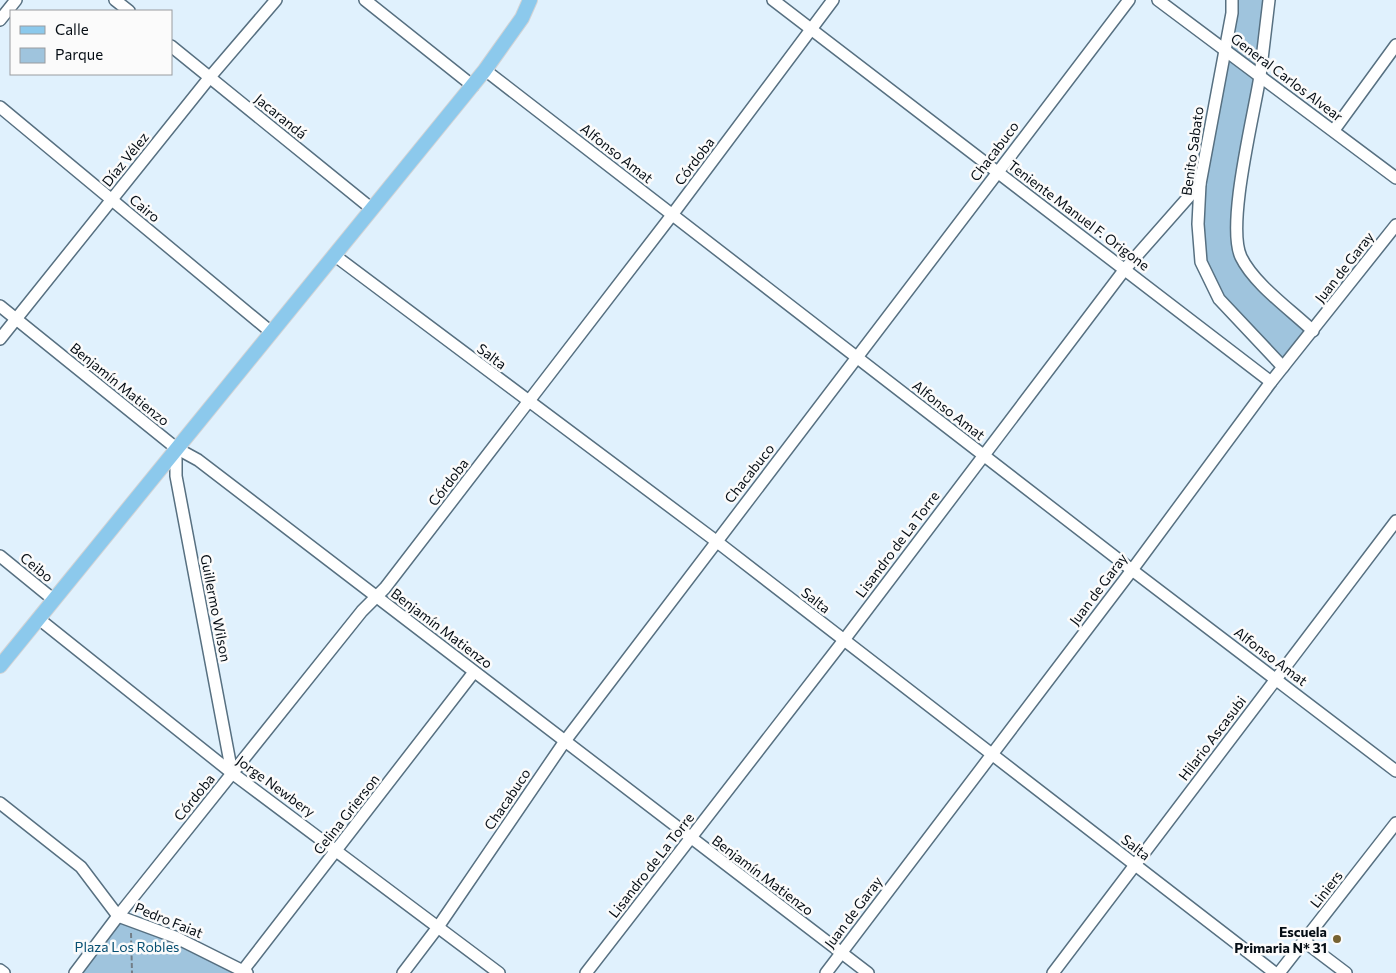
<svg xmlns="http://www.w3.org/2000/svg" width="1396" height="973" viewBox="0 0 1396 973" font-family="Commissioner,sans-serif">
<rect width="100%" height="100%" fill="#e0f1fd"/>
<g fill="#9fc4dd">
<path d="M 1232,0 L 1269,0 L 1237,213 L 1241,256 L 1313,331 L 1283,367 L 1213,290 L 1198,224 Z"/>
<path d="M 118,916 L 247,973 L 75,973 Z"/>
</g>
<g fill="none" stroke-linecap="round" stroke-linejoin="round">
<defs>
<g id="minor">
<path d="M 115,0 L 129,11"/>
<path d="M 365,0 L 473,86"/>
<path d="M 773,0 L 1271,382"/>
<path d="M 1158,0 L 1396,178"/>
<path d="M 1232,0 L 1232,13 L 1200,184 L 1198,224 L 1201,262 L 1219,299 L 1283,367"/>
<path d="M 1269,0 C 1266,25 1263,51 1260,76 C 1254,115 1226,225 1241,257 C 1254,284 1291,310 1313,331"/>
<path d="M 0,20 L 16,0"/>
<path d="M 171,46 L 372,209"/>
<path d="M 485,70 L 1132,570 L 1396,771"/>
<path d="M 0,107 L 271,332"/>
<path d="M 1334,130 L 1396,45"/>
<path d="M 334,255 L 716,541 L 1275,973"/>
<path d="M 0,306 L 176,448 L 198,460 L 868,973"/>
<path d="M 0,339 L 210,77 L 276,0"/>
<path d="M 176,448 L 176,476 L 232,773"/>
<path d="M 0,556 L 54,600"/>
<path d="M 39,619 L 232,773 L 499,973"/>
<path d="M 0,803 L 81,867 L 118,916 L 175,937 L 247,973"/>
<path d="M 1305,942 L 1346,973"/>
<path d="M 0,970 L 4,973"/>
<path d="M 75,973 L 118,916 L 362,611 L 385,588 L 672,215 L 833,0"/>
<path d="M 241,973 L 474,672"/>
<path d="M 403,973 L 438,927 L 565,741 L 1129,0"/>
<path d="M 586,973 L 844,640 L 1125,269 L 1200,184"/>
<path d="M 826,973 L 1132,570 L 1271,382 L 1396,225"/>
<path d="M 1053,973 L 1396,521"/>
<path d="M 1279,973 L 1396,823"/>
</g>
<path id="major" d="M 0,666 L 485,70 L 522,18 L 530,0"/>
</defs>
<use href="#minor" stroke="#577081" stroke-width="14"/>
<use href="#major" stroke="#d2d3d5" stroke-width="16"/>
<path stroke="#727e88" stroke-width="2" stroke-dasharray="5 2.5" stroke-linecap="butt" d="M 131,933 L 132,973"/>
<use href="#minor" stroke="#fff" stroke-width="11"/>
<use href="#major" stroke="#8cc9ec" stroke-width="14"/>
</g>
<circle fill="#776332" stroke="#fbfbfb" stroke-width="2" cx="1337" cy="939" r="5"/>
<g text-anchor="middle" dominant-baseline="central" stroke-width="5" stroke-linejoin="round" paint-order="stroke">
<g font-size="14" fill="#050d14" stroke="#fbfbfb">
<text transform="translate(1287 77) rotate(37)">General Carlos Alvear</text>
<text transform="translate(281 116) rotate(39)">Jacarandá</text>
<text transform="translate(994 151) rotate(-53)">Chacabuco</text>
<text transform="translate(1192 151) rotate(-82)">Benito Sabato</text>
<text transform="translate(617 153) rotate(38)">Alfonso Amat</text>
<text transform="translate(125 159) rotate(-51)">Díaz Vélez</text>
<text transform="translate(694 161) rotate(-53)">Córdoba</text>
<text transform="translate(145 208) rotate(40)">Cairo</text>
<text transform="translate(1079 215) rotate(37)">Teniente Manuel F. Origone</text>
<text transform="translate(1344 267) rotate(-52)">Juan de Garay</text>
<text transform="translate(492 356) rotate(37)">Salta</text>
<text transform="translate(120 384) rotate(39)">Benjamín Matienzo</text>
<text transform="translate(949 410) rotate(38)">Alfonso Amat</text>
<text transform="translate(749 473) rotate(-52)">Chacabuco</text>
<text transform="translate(448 482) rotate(-52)">Córdoba</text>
<text transform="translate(897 544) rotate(-53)">Lisandro de La Torre</text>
<text transform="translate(37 567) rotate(39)">Ceibo</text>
<text transform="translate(1098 589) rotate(-53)">Juan de Garay</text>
<text transform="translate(816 600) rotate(38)">Salta</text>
<text transform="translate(216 608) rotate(79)">Guillermo Wilson</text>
<text transform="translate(442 628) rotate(37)">Benjamín Matienzo</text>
<text transform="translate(1271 656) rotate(37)">Alfonso Amat</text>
<text transform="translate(1212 738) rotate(-53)">Hilario Ascasubi</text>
<text transform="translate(276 786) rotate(36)">Jorge Newbery</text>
<text transform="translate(194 797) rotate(-51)">Córdoba</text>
<text transform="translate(507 799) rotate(-56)">Chacabuco</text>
<text transform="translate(346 814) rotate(-52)">Celina Grierson</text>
<text transform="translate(1136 847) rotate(38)">Salta</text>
<text transform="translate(651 865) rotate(-52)">Lisandro de La Torre</text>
<text transform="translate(763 875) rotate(37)">Benjamín Matienzo</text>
<text transform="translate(1326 889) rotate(-52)">Liniers</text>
<text transform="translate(853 912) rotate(-53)">Juan de Garay</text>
<text transform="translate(169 920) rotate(22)">Pedro Faiat</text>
</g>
<g font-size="14" font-weight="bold" fill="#050d14" stroke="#fbfbfb" text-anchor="end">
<text x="1327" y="931">Escuela<tspan x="1327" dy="16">Primaria N* 31</tspan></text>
</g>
<g font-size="14" fill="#064f72" stroke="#fbfbfb">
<text x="127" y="946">Plaza Los Robles</text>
</g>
</g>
<rect x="10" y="10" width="162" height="65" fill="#fbfbfb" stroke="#999c9f"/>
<rect x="20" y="26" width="25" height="8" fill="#8cc9ec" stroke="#999c9f"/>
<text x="55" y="35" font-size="15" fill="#050d14">Calle</text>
<rect x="20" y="48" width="25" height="15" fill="#9fc4dd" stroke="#999c9f"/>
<text x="55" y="60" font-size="15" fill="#050d14">Parque</text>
</svg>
